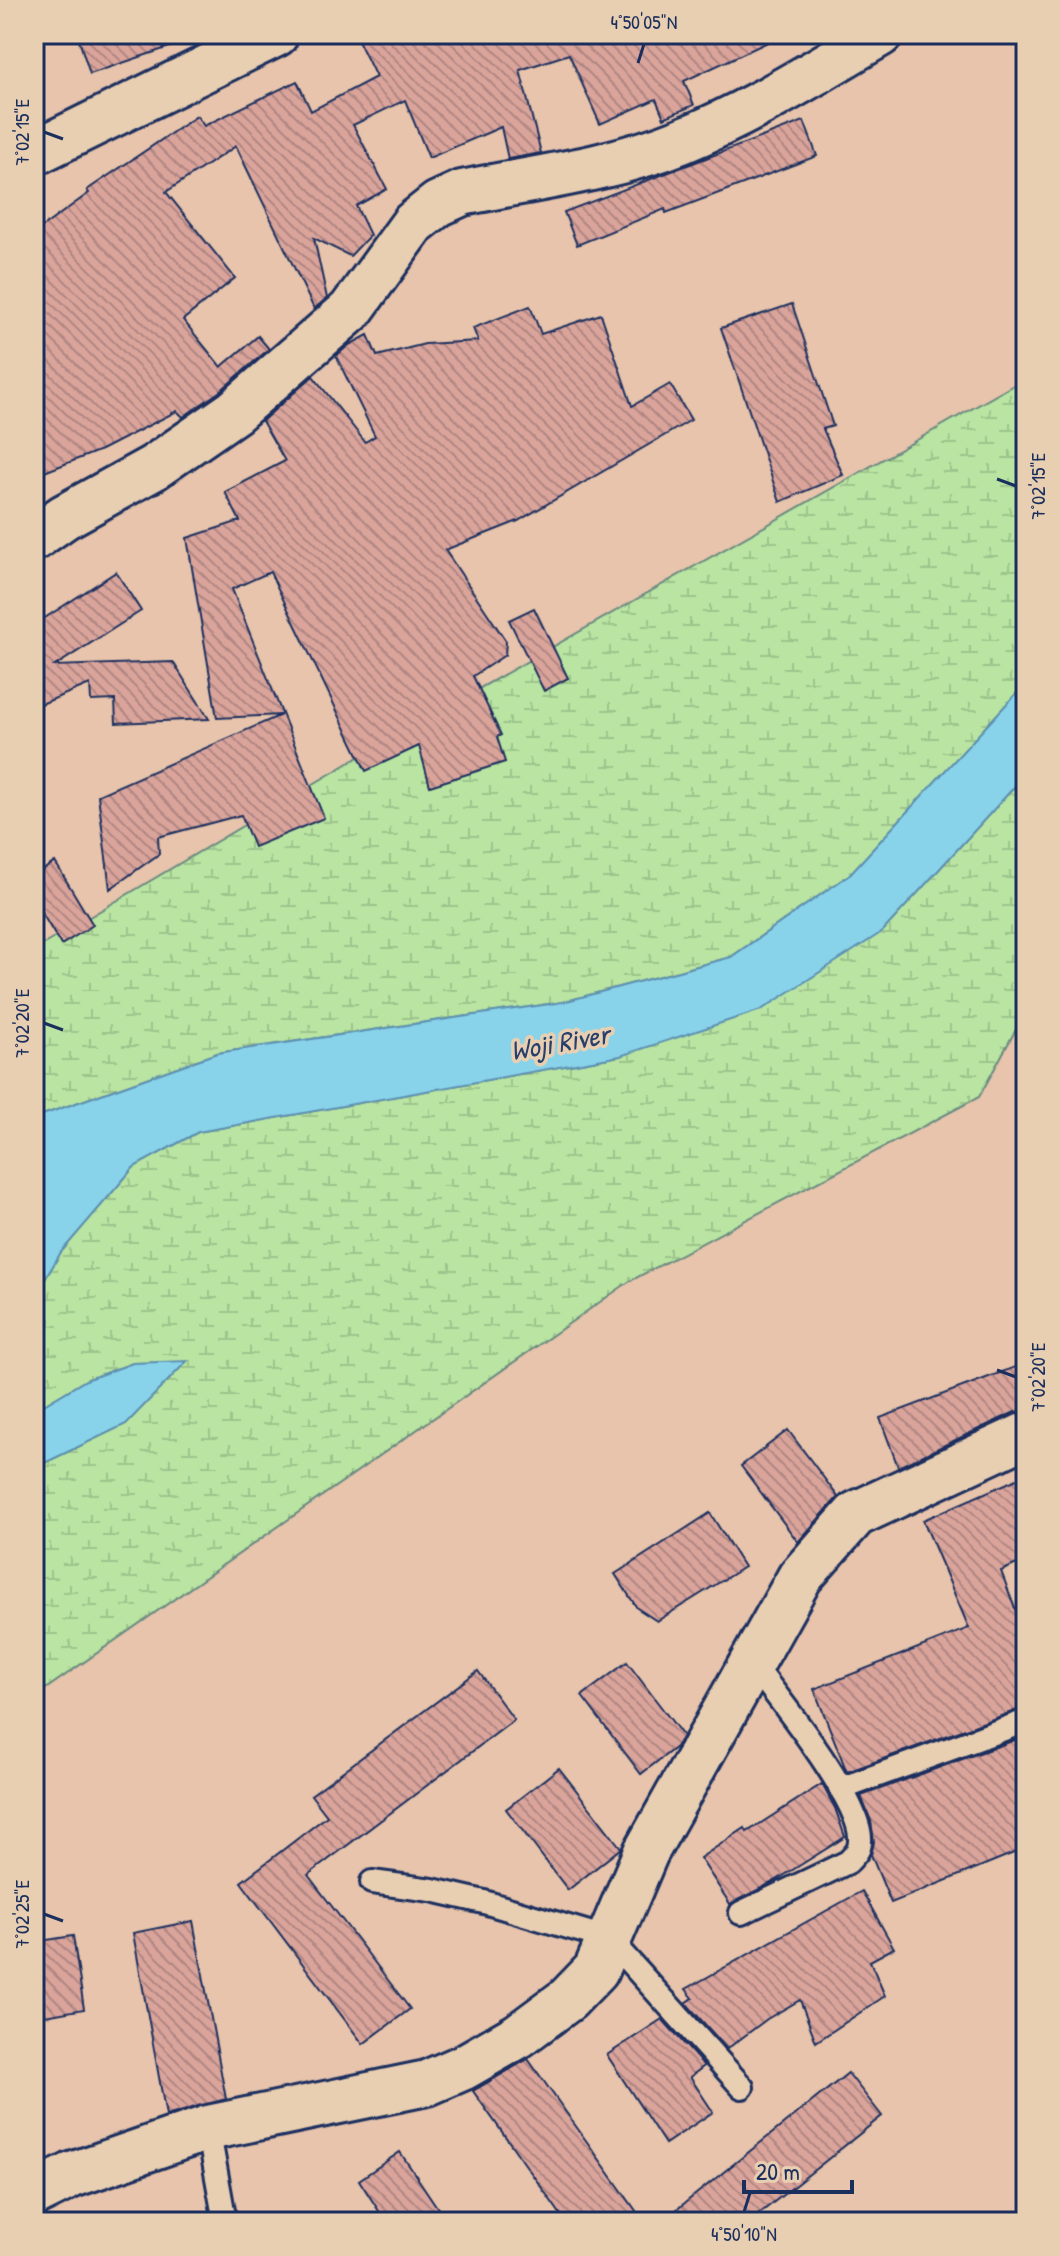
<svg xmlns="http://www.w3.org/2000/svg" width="1060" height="2256" viewBox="0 0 1060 2256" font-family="'Patrick Hand',sans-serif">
<defs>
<pattern id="wetland-marsh" width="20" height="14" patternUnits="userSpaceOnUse" patternTransform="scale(2)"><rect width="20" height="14" fill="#b9e4a1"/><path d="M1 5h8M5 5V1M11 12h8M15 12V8" fill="none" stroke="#9ec48d"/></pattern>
<pattern id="building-back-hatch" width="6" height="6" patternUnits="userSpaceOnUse" patternTransform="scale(2)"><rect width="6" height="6" fill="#daa49b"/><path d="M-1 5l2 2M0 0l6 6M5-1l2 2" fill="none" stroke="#b08682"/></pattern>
</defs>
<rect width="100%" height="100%" fill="#e7c4ab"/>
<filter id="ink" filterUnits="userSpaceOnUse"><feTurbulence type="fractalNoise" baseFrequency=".0125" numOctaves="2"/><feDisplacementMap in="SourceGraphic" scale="16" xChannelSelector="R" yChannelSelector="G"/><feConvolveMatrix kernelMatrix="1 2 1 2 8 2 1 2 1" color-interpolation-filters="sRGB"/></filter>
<g filter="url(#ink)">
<g fill="url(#wetland-marsh)" stroke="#6a8a80" stroke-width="2">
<path d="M 1026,378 L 1026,683 L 849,875 L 731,957 L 563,1002 L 217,1053 L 34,1118 L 34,950 L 357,758 Z"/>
<path d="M 1026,774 L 1026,1011 L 979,1097 L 630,1281 L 34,1697 L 34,1468 L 126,1424 L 186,1362 L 133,1363 L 86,1380 L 34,1411 L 34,1298 L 61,1252 L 134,1167 L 198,1132 L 620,1056 L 882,932 Z"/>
</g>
<g fill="#89d3ea" stroke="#5d91b2" stroke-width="2">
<path d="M 1026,683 L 1026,774 L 882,932 L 761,1010 L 620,1056 L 198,1132 L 134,1167 L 61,1252 L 34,1298 L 34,1118 L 217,1053 L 563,1002 L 731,957 L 849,875 Z"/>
<path d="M 187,1361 L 126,1424 L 34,1468 L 34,1411 L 86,1380 L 133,1363 Z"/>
</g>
<g fill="url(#building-back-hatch)" stroke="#1b2f5e" stroke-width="2">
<path d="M 77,34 L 192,34 L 193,39 L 90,74 Z"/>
<path d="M 355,34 L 785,34 L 684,81 L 694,105 L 664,118 L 656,99 L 600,124 L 569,54 L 520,70 L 541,153 L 508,159 L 501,127 L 429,158 L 405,100 L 353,125 L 387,189 L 356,206 L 370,235 L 350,256 L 314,238 L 327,298 L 314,309 L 236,146 L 166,192 L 235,278 L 183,320 L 221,367 L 258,336 L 269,349 L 219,392 L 183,417 L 177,411 L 101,450 L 34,476 L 34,233 L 89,193 L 87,190 L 197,116 L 204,126 L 297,81 L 311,111 L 376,77 Z"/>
<path d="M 804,121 L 817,156 L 666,213 L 665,209 L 577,245 L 564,212 Z"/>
<path d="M 792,304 L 833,426 L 823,429 L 843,475 L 780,502 L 721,328 Z"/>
<path d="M 530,306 L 541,334 L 601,314 L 632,406 L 670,384 L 691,420 L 518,521 L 445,550 L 506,641 L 505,655 L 473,676 L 501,735 L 497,737 L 505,762 L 430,786 L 419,746 L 366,771 L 270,572 L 232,589 L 324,818 L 254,847 L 241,815 L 158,837 L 159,854 L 110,889 L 98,795 L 281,715 L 217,718 L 187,538 L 240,521 L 225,492 L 285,461 L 262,421 L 313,376 L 365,442 L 375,436 L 336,356 L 349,345 L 368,335 L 377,356 L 425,344 L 478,341 L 473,328 Z"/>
<path d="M 116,572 L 141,611 L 55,666 L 173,662 L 209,719 L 116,723 L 115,700 L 91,701 L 90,684 L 34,707 L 34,625 Z"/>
<path d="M 534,608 L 568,678 L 544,691 L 509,620 Z"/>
<path d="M 55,862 L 93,925 L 61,945 L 34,900 L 34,876 Z"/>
<path d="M 1026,1363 L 1026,1410 L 1015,1412 L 898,1467 L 880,1418 Z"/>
<path d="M 788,1430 L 838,1497 L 798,1542 L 741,1466 Z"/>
<path d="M 1026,1475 L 1026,1560 L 1001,1571 L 1026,1638 L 1026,1707 L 847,1772 L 814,1689 L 969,1628 L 923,1520 Z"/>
<path d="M 710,1513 L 744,1567 L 657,1621 L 637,1608 L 615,1574 Z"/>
<path d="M 627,1662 L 683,1736 L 676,1747 L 641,1774 L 582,1696 Z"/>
<path d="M 478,1671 L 514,1720 L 308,1875 L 410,2009 L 363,2044 L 241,1882 L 327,1816 L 311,1795 Z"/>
<path d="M 1026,1736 L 1026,1848 L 891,1903 L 871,1855 L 874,1842 L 871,1821 L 861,1796 Z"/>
<path d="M 559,1768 L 621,1848 L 568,1890 L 506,1809 Z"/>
<path d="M 822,1784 L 835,1808 L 845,1837 L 775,1881 L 730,1904 L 700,1858 L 745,1828 L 747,1832 Z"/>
<path d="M 862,1891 L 894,1948 L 870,1961 L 885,1996 L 816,2042 L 800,2000 L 767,2019 L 727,2049 L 686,2003 L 693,1998 L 686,1989 Z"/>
<path d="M 193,1921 L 226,2099 L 166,2116 L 133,1933 Z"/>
<path d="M 73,1936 L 84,2009 L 34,2018 L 34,1942 Z"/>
<path d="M 662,2019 L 704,2066 L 690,2077 L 713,2112 L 665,2144 L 607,2055 Z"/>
<path d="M 528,2059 L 644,2222 L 566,2222 L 473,2091 Z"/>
<path d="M 848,2073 L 882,2116 L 749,2222 L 661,2222 Z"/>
<path d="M 400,2152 L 447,2222 L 386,2222 L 359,2180 Z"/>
</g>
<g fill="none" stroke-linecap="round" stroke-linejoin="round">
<defs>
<g id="lane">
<path d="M 843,1788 L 1026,1721"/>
<path d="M 372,1882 L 432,1890 L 484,1902 L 609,1939 L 742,2087"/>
<path d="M 741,1913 L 848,1862 C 854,1855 860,1851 860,1841 C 863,1802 778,1698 752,1663"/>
<path d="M 208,2128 L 225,2222"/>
</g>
<g id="street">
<path d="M 34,153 L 276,34"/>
<path d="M 34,538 L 64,517 L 153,468 L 234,412 L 351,310 L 414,223 L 438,204 L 462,193 C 536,178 612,169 681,141 C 751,113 815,72 880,34"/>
<path d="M 34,2194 L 72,2175 L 208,2128 L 427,2083 L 464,2067 L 518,2036 L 568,1999 L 596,1970 L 646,1852 L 800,1577 L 856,1514 L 1026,1435"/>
</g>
</defs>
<use href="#lane" stroke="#1b2f5e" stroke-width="28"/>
<use href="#street" stroke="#1b2f5e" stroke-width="50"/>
<use href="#lane" stroke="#e9cfb1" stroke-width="22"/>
<use href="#street" stroke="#e9cfb1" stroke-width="44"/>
</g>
</g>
<path fill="none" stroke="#1b2f5e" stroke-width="3" d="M 638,63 L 644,44M 44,132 L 63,139M 997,479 L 1016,486M 44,1023 L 63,1030M 997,1370 L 1016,1377M 44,1914 L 63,1921M 744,2212 L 750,2193"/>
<g text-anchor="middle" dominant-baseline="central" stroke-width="7" stroke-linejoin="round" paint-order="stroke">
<g font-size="28" font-style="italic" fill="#263f6c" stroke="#e9cfb1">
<text transform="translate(560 1042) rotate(-10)">Woji River</text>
</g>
</g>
<rect width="1060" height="2256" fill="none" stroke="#e9cfb1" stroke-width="88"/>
<path d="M744 2180v12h108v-12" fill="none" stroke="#1b2f5e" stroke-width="4"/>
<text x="756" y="2180" font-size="24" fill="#1b2f5e" stroke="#e9cfb1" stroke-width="6" paint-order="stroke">20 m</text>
<rect x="44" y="44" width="972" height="2168" fill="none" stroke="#1b2f5e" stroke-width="3"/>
<g font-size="20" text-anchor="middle" fill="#1b2f5e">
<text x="644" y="29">4°50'05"N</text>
<text transform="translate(22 132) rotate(-90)" y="7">7°02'15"E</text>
<text transform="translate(1038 486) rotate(-90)" y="7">7°02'15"E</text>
<text transform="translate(22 1023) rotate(-90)" y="7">7°02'20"E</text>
<text transform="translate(1038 1377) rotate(-90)" y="7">7°02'20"E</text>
<text transform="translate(22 1914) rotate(-90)" y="7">7°02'25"E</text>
<text x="744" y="2241">4°50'10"N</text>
</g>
</svg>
